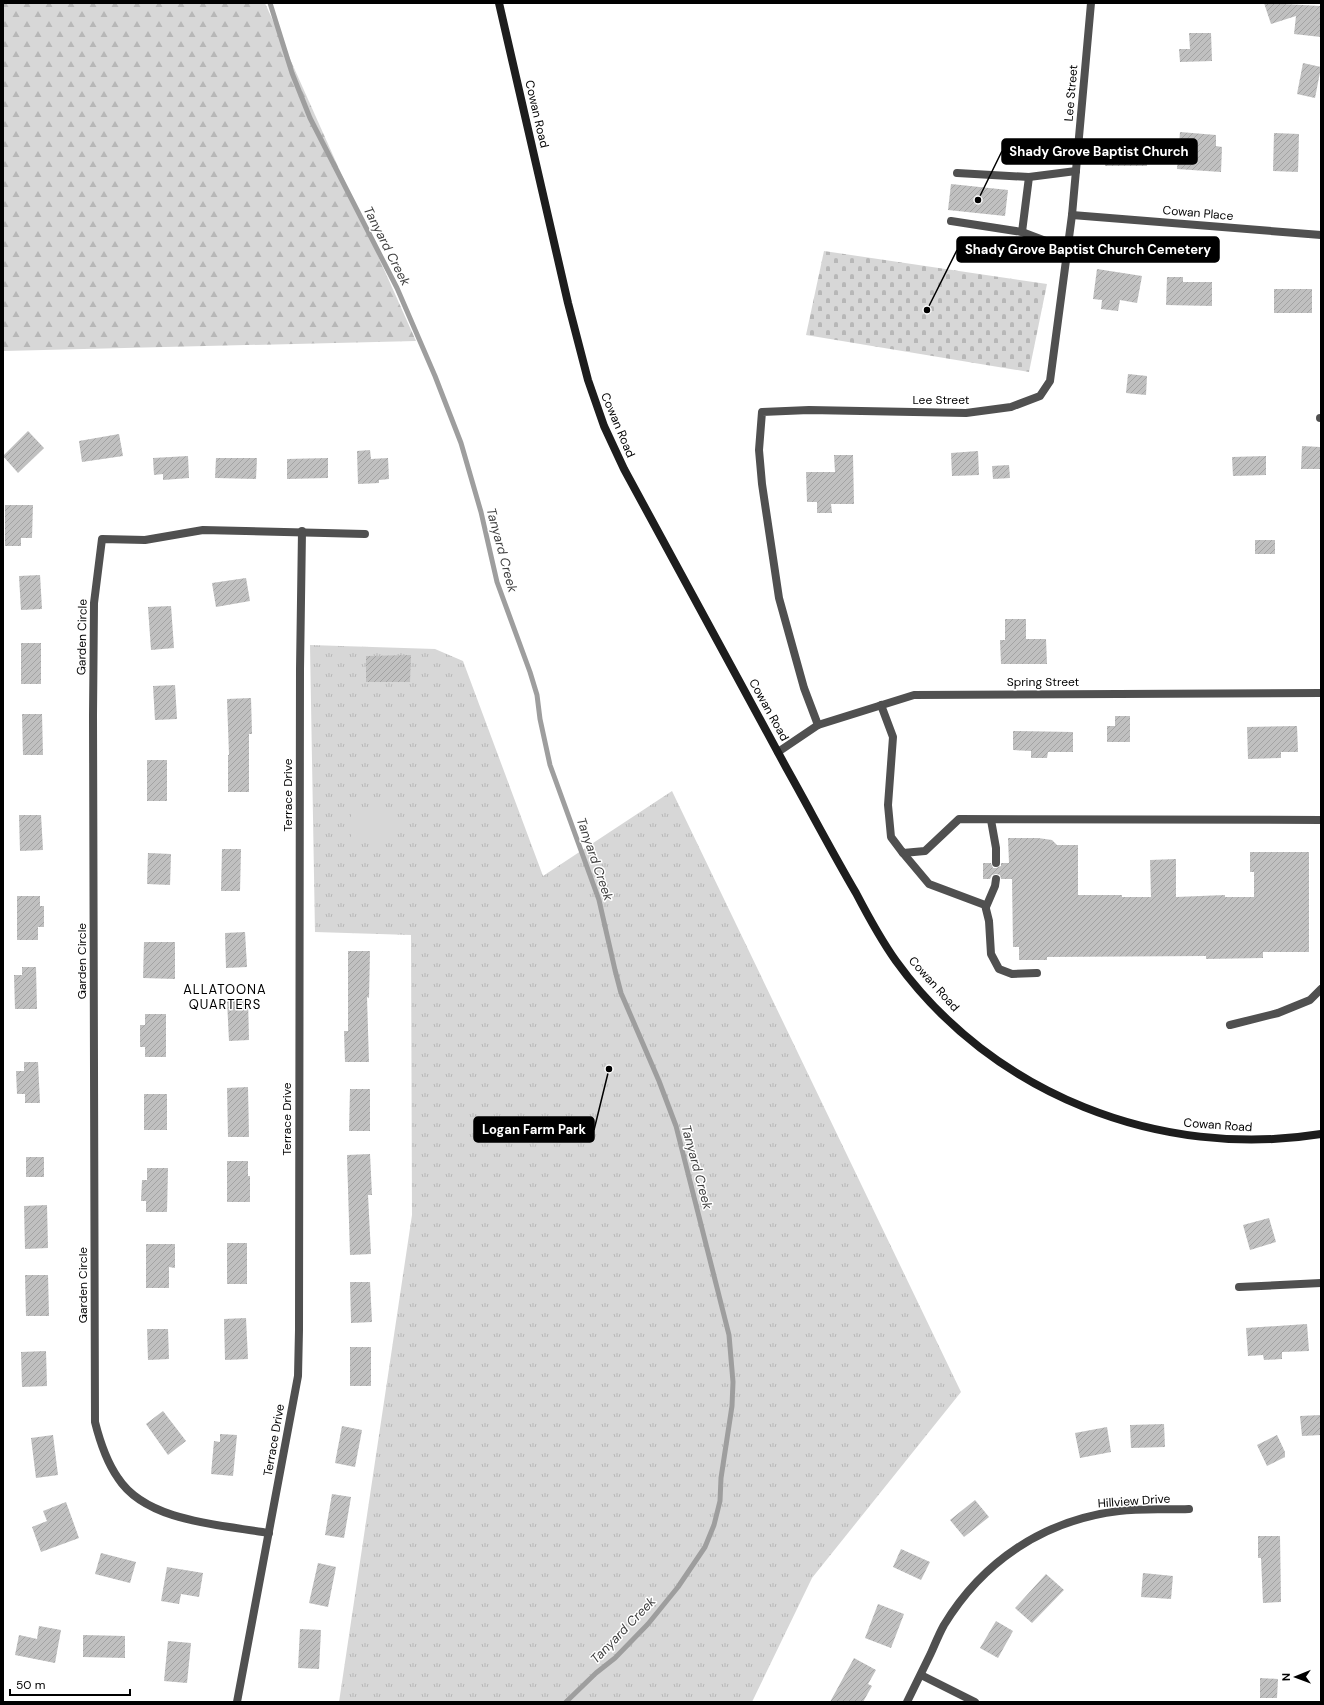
<svg xmlns="http://www.w3.org/2000/svg" width="1324" height="1705" viewBox="0 0 1324 1705" font-family="'DM Sans',sans-serif">
<defs>
<pattern id="forest-firs" width="22" height="20" patternUnits="userSpaceOnUse"><rect width="22" height="20" fill="#d7d7d7"/><path d="M5 1l3.5 6h-7zM16 11l3.5 6h-7z" fill="#b7b7b7"/></pattern>
<pattern id="cemetery-stones" width="16" height="16" patternUnits="userSpaceOnUse"><rect width="16" height="16" fill="#d7d7d7"/><path d="M2 7V4a2 2 0 0 1 4 0v3zM10 15v-3a2 2 0 0 1 4 0v3z" fill="#b7b7b7"/></pattern>
<pattern id="park-tufts" width="24" height="20" patternUnits="userSpaceOnUse"><rect width="24" height="20" fill="#d7d7d7"/><path d="M3 7l-1-3M5 7V3M7 7l1-3M15 17l-1-3M17 17v-4M19 17l1-3" fill="none" stroke="#b7b7b7"/></pattern>
<pattern id="building-hatch" width="6" height="6" patternUnits="userSpaceOnUse"><rect width="6" height="6" fill="#c0c0c0"/><path d="M-1 1l2-2M0 6l6-6M5 7l2-2" fill="none" stroke="#a3a3a3"/></pattern>
</defs>
<rect width="100%" height="100%" fill="#fff"/>
<path fill="url(#forest-firs)" d="M 3,3 L 265,3 L 416,341 L 3,351 Z"/>
<path fill="url(#cemetery-stones)" d="M 824,251 L 1047,284 L 1029,372 L 806,335 Z"/>
<path fill="url(#park-tufts)" d="M 310,645 L 435,649 L 463,661 L 543,876 L 672,791 L 961,1392 L 812,1578 L 752,1702 L 339,1702 L 412,1215 L 411,935 L 315,932 Z"/>
<rect fill="#d7d7d7" x="351" y="808" width="43" height="35"/>
<g fill="none" stroke-linecap="round" stroke-linejoin="round">
<path stroke="#9e9e9e" stroke-width="5" d="M 270,3 L 292,73 L 310,118 L 397,288 L 435,376 L 461,443 L 481,512 L 497,582 L 530,672 L 537,695 L 540,719 L 550,765 L 599,900 L 615,970 L 621,993 L 659,1081 L 676,1126 L 729,1335 L 733,1382 L 732,1406 L 721,1478 L 720,1501 L 714,1525 L 705,1547 L 678,1587 L 648,1624 L 615,1658 L 596,1673 L 566,1702"/>
</g>
<g fill="url(#building-hatch)">
<path d="M 1264,3 L 1321,6 L 1321,37 L 1294,34 L 1296,16 L 1271,24 Z"/>
<path d="M 1189,33 L 1211,33 L 1212,61 L 1180,62 L 1179,49 L 1190,49 Z"/>
<path d="M 1303,63 L 1321,67 L 1315,98 L 1297,94 Z"/>
<path d="M 1180,132 L 1216,135 L 1216,146 L 1222,147 L 1221,172 L 1177,169 Z"/>
<path d="M 1274,133 L 1299,134 L 1298,172 L 1273,171 Z"/>
<path d="M 1105,139 L 1147,140 L 1147,166 L 1105,166 Z"/>
<path d="M 951,184 L 1008,190 L 1005,216 L 948,210 Z"/>
<path d="M 1097,269 L 1142,276 L 1137,303 L 1120,300 L 1118,311 L 1101,309 L 1102,300 L 1093,299 Z"/>
<path d="M 1167,277 L 1183,277 L 1183,282 L 1212,282 L 1212,306 L 1166,305 Z"/>
<rect x="1274" y="289" width="38" height="24"/>
<path d="M 1128,374 L 1147,376 L 1146,395 L 1126,393 Z"/>
<path d="M 28,431 L 44,448 L 18,473 L 3,456 Z"/>
<path d="M 119,434 L 123,456 L 82,462 L 79,441 Z"/>
<path d="M 1302,446 L 1320,447 L 1321,469 L 1301,469 Z"/>
<path d="M 370,450 L 371,459 L 388,458 L 389,479 L 379,480 L 379,483 L 358,484 L 357,451 Z"/>
<path d="M 978,451 L 979,475 L 952,476 L 951,453 Z"/>
<path d="M 834,455 L 853,455 L 854,504 L 831,504 L 832,513 L 817,513 L 817,502 L 807,502 L 806,472 L 835,472 Z"/>
<path d="M 188,456 L 189,478 L 163,480 L 163,474 L 154,475 L 153,458 Z"/>
<path d="M 1266,456 L 1266,475 L 1233,476 L 1232,457 Z"/>
<path d="M 216,458 L 257,458 L 256,479 L 215,478 Z"/>
<path d="M 328,458 L 328,478 L 287,479 L 287,459 Z"/>
<path d="M 1009,465 L 1010,478 L 993,479 L 992,466 Z"/>
<path d="M 5,505 L 33,505 L 32,538 L 21,538 L 21,546 L 5,546 Z"/>
<rect x="1255" y="540" width="20" height="14"/>
<path d="M 40,575 L 42,609 L 21,610 L 19,576 Z"/>
<path d="M 246,578 L 250,601 L 216,607 L 212,583 Z"/>
<path d="M 171,606 L 174,648 L 151,650 L 148,607 Z"/>
<path d="M 1005,619 L 1026,619 L 1026,639 L 1046,639 L 1047,664 L 1001,664 L 1000,640 L 1005,640 Z"/>
<rect x="21" y="643" width="20" height="41"/>
<path d="M 411,655 L 410,682 L 366,682 L 366,656 Z"/>
<path d="M 175,685 L 177,719 L 155,720 L 153,686 Z"/>
<path d="M 251,698 L 252,734 L 249,734 L 249,792 L 228,792 L 228,755 L 229,755 L 227,699 Z"/>
<path d="M 22,714 L 42,714 L 43,755 L 23,755 Z"/>
<path d="M 1115,716 L 1130,716 L 1130,742 L 1107,742 L 1107,726 L 1115,726 Z"/>
<path d="M 1297,726 L 1298,752 L 1281,752 L 1281,758 L 1248,759 L 1247,727 Z"/>
<path d="M 1013,731 L 1073,732 L 1073,752 L 1048,752 L 1047,758 L 1031,758 L 1031,751 L 1013,750 Z"/>
<rect x="147" y="760" width="20" height="41"/>
<path d="M 19,815 L 41,815 L 43,850 L 20,851 Z"/>
<path d="M 1008,838 L 1038,838 L 1052,840 L 1057,845 L 1078,845 L 1078,895 L 1122,895 L 1122,897 L 1151,897 L 1150,860 L 1176,859 L 1176,897 L 1225,895 L 1225,897 L 1254,897 L 1254,872 L 1250,872 L 1250,852 L 1309,852 L 1309,952 L 1263,952 L 1263,958 L 1206,959 L 1206,956 L 1047,957 L 1047,960 L 1019,960 L 1019,947 L 1013,947 L 1012,879 L 1001,879 L 1000,875 L 996,874 L 992,875 L 990,879 L 983,879 L 983,863 L 991,863 L 993,868 L 996,868 L 1001,866 L 1001,863 L 1009,863 Z"/>
<path d="M 222,849 L 241,849 L 240,891 L 221,891 Z"/>
<path d="M 148,853 L 171,854 L 170,885 L 147,884 Z"/>
<path d="M 17,896 L 40,896 L 40,906 L 44,906 L 44,927 L 38,927 L 38,940 L 17,940 Z"/>
<path d="M 245,932 L 247,967 L 226,968 L 225,933 Z"/>
<path d="M 144,942 L 175,942 L 175,979 L 143,978 Z"/>
<path d="M 348,951 L 370,951 L 369,998 L 367,997 L 369,1062 L 345,1062 L 344,1031 L 348,1031 Z"/>
<path d="M 22,967 L 36,967 L 37,1009 L 15,1009 L 14,975 L 22,975 Z"/>
<path d="M 248,999 L 249,1040 L 229,1041 L 227,1000 Z"/>
<path d="M 145,1014 L 166,1014 L 166,1057 L 145,1057 L 145,1047 L 140,1047 L 140,1025 L 145,1025 Z"/>
<path d="M 24,1062 L 38,1062 L 40,1103 L 25,1103 L 25,1094 L 17,1094 L 16,1071 L 24,1071 Z"/>
<path d="M 248,1087 L 249,1137 L 228,1137 L 227,1088 Z"/>
<path d="M 350,1089 L 370,1089 L 370,1131 L 349,1131 Z"/>
<rect x="144" y="1094" width="23" height="36"/>
<path d="M 370,1154 L 372,1195 L 368,1195 L 371,1254 L 350,1255 L 347,1155 Z"/>
<rect x="26" y="1157" width="18" height="20"/>
<path d="M 227,1161 L 248,1161 L 248,1176 L 250,1176 L 250,1202 L 227,1202 Z"/>
<path d="M 147,1168 L 168,1168 L 167,1212 L 146,1212 L 146,1201 L 141,1201 L 142,1180 L 147,1180 Z"/>
<path d="M 47,1205 L 48,1248 L 25,1249 L 24,1206 Z"/>
<path d="M 1269,1218 L 1276,1242 L 1250,1250 L 1243,1225 Z"/>
<rect x="227" y="1243" width="20" height="41"/>
<path d="M 146,1244 L 175,1244 L 175,1268 L 169,1267 L 169,1288 L 146,1288 Z"/>
<path d="M 25,1275 L 48,1275 L 49,1316 L 26,1316 Z"/>
<path d="M 350,1282 L 370,1282 L 372,1322 L 351,1323 Z"/>
<path d="M 246,1318 L 248,1359 L 225,1360 L 224,1319 Z"/>
<path d="M 1307,1324 L 1309,1351 L 1282,1352 L 1282,1359 L 1264,1360 L 1263,1355 L 1248,1356 L 1246,1328 Z"/>
<path d="M 147,1329 L 168,1329 L 169,1359 L 148,1360 Z"/>
<rect x="350" y="1347" width="21" height="39"/>
<path d="M 46,1351 L 47,1386 L 22,1387 L 21,1352 Z"/>
<path d="M 163,1411 L 186,1441 L 168,1455 L 146,1424 Z"/>
<path d="M 1321,1415 L 1321,1435 L 1302,1436 L 1300,1416 Z"/>
<path d="M 1164,1424 L 1165,1447 L 1131,1448 L 1130,1425 Z"/>
<path d="M 342,1426 L 362,1430 L 355,1467 L 335,1463 Z"/>
<path d="M 1107,1427 L 1111,1452 L 1080,1458 L 1075,1433 Z"/>
<path d="M 220,1434 L 237,1435 L 233,1476 L 211,1474 L 214,1441 L 220,1442 Z"/>
<path d="M 53,1435 L 58,1475 L 36,1478 L 31,1438 Z"/>
<path d="M 1277,1435 L 1285,1452 L 1285,1457 L 1267,1466 L 1257,1445 Z"/>
<path d="M 332,1494 L 351,1497 L 344,1538 L 325,1535 Z"/>
<path d="M 975,1500 L 989,1517 L 964,1537 L 950,1520 Z"/>
<path d="M 66,1502 L 79,1538 L 41,1552 L 32,1527 L 47,1521 L 43,1511 Z"/>
<path d="M 1258,1536 L 1280,1536 L 1281,1602 L 1263,1603 L 1261,1558 L 1258,1558 Z"/>
<path d="M 901,1549 L 930,1562 L 921,1580 L 893,1567 Z"/>
<path d="M 101,1553 L 136,1562 L 130,1583 L 95,1574 Z"/>
<path d="M 318,1563 L 336,1567 L 328,1607 L 309,1603 Z"/>
<path d="M 167,1567 L 203,1573 L 199,1597 L 181,1594 L 179,1604 L 161,1601 Z"/>
<path d="M 1143,1573 L 1173,1576 L 1171,1599 L 1141,1597 Z"/>
<path d="M 1046,1574 L 1064,1590 L 1032,1623 L 1015,1608 Z"/>
<path d="M 878,1604 L 904,1614 L 891,1648 L 865,1638 Z"/>
<path d="M 996,1621 L 1013,1631 L 998,1658 L 980,1648 Z"/>
<path d="M 39,1626 L 61,1630 L 55,1663 L 15,1655 L 19,1635 L 37,1639 Z"/>
<path d="M 300,1629 L 321,1630 L 319,1669 L 298,1668 Z"/>
<path d="M 83,1635 L 125,1636 L 125,1658 L 83,1657 Z"/>
<path d="M 168,1641 L 191,1643 L 187,1683 L 164,1681 Z"/>
<path d="M 854,1658 L 876,1670 L 868,1684 L 872,1686 L 863,1702 L 830,1702 Z"/>
<path d="M 1260,1678 L 1278,1679 L 1277,1698 L 1260,1698 Z"/>
</g>
<g fill="none" stroke-linecap="round" stroke-linejoin="round">
<g stroke="#505050" stroke-width="8">
<path d="M 957,173 L 1029,177 L 1076,171"/>
<path d="M 951,221 L 1022,232 L 1067,249"/>
<path d="M 1022,232 L 1029,177"/>
<path d="M 991,820 L 996,848 L 996,863"/>
<path d="M 903,853 L 929,884 L 985,905 L 989,921 L 991,954 L 999,969 L 1012,974 L 1037,973"/>
<path d="M 986,907 L 995,886 L 996,879"/>
</g>
<g stroke="#505050" stroke-width="8">
<path d="M 1072,215 L 1321,235"/>
<path d="M 1320,418 L 1321,418"/>
<path d="M 881,705 L 893,737 L 888,805 L 891,837 L 903,853 L 925,851 L 959,819 L 1321,820"/>
<path d="M 818,725 L 804,688 L 779,598 L 762,484 L 759,450 L 762,412 L 809,410 L 966,413 L 1011,407 L 1040,396 L 1050,381 L 1072,215 L 1091,3"/>
<path d="M 778,752 L 818,725 L 914,695 L 1321,693"/>
<path d="M 1230,1025 L 1278,1013 L 1310,1000 L 1321,989"/>
<path d="M 1239,1287 L 1321,1283"/>
<path d="M 269,1533 C 222,1525 146,1522 118,1478 C 106,1461 100,1442 95,1422 L 93,715 L 94,603 L 102,539 L 145,540 L 203,530 L 365,534"/>
<path d="M 921,1675 L 975,1702"/>
<path d="M 237,1702 L 298,1376 L 299,1330 L 300,669 L 302,531"/>
<path d="M 907,1702 C 915,1686 923,1669 931,1653 C 935,1644 939,1634 944,1625 C 983,1561 1044,1520 1119,1511 C 1142,1508 1165,1510 1189,1509"/>
</g>
<path stroke="#1d1d1d" stroke-width="8" d="M 499,3 L 568,303 L 588,380 L 604,426 L 624,469 C 679,569 733,669 787,769 C 810,810 832,852 856,893 C 868,916 881,940 896,961 C 992,1094 1160,1160 1321,1134"/>
</g>
<g text-anchor="middle" dominant-baseline="central" stroke-width="3" stroke-linejoin="round" paint-order="stroke">
<g font-size="12" fill="#000" stroke="#fff">
<text transform="translate(1071 93) rotate(-85)">Lee Street</text>
<text transform="translate(537 114) rotate(77)">Cowan Road</text>
<text transform="translate(1198 213) rotate(5)">Cowan Place</text>
<text x="941" y="400">Lee Street</text>
<text transform="translate(618 425) rotate(67)">Cowan Road</text>
<text transform="translate(82 637) rotate(-89)">Garden Circle</text>
<text x="1043" y="682">Spring Street</text>
<text transform="translate(769 710) rotate(61)">Cowan Road</text>
<text transform="translate(288 795) rotate(-90)">Terrace Drive</text>
<text transform="translate(82 961) rotate(-90)">Garden Circle</text>
<text transform="translate(934 984) rotate(48)">Cowan Road</text>
<text transform="translate(287 1119) rotate(-90)">Terrace Drive</text>
<text transform="translate(1218 1125) rotate(4)">Cowan Road</text>
<text transform="translate(83 1285) rotate(-90)">Garden Circle</text>
<text transform="translate(274 1440) rotate(-80)">Terrace Drive</text>
<text transform="translate(1134 1501) rotate(-4)">Hillview Drive</text>
</g>
<g font-size="13" font-style="italic" fill="#3f3f3f" stroke="#fff">
<text transform="translate(387 246) rotate(63)">Tanyard Creek</text>
<text transform="translate(502 550) rotate(75)">Tanyard Creek</text>
<text transform="translate(595 859) rotate(71)">Tanyard Creek</text>
<text transform="translate(697 1167) rotate(75)">Tanyard Creek</text>
<text transform="translate(623 1630) rotate(-46)">Tanyard Creek</text>
</g>
<g font-size="13" letter-spacing="1" fill="#000" stroke="#fff">
<text x="225" y="989">ALLATOONA<tspan x="225" dy="15">QUARTERS</tspan></text>
</g>
</g>
<path fill="none" stroke="#000" stroke-width="1.5" d="M978 200L1002 151M927 310L957 250M609 1069L594 1130"/>
<g fill="#000" stroke="#fff" stroke-width="1.5">
<circle cx="978" cy="200" r="4"/>
<circle cx="927" cy="310" r="4"/>
<circle cx="609" cy="1069" r="4"/>
</g>
<g fill="#000" stroke="#000" stroke-width="1.5">
<rect x="1002" y="139" width="195" height="25" rx="4"/>
<rect x="957" y="237" width="262" height="25" rx="4"/>
<rect x="474" y="1117" width="120" height="25" rx="4"/>
</g>
<g font-size="13" text-anchor="middle" font-weight="bold" fill="#fff">
<text x="1099" y="156">Shady Grove Baptist Church</text>
<text x="1088" y="254">Shady Grove Baptist Church Cemetery</text>
<text x="534" y="1134">Logan Farm Park</text>
</g>
<rect width="1324" height="1705" fill="none" stroke="#000000" stroke-width="8"/>
<g transform="translate(1296 1677) rotate(269)" stroke="#ffffff" stroke-width="3" paint-order="stroke">
<path d="M0-3L7 15L0 10L-7 15Z" fill="#000000"/>
<text y="-6" font-size="11" font-weight="bold" text-anchor="middle" fill="#000000">N</text>
</g>
<path d="M10 1689v6h120v-6" fill="none" stroke="#000000" stroke-width="2"/>
<text x="16" y="1689" font-size="12" fill="#000000" stroke="#ffffff" stroke-width="3" paint-order="stroke">50 m</text>
</svg>
